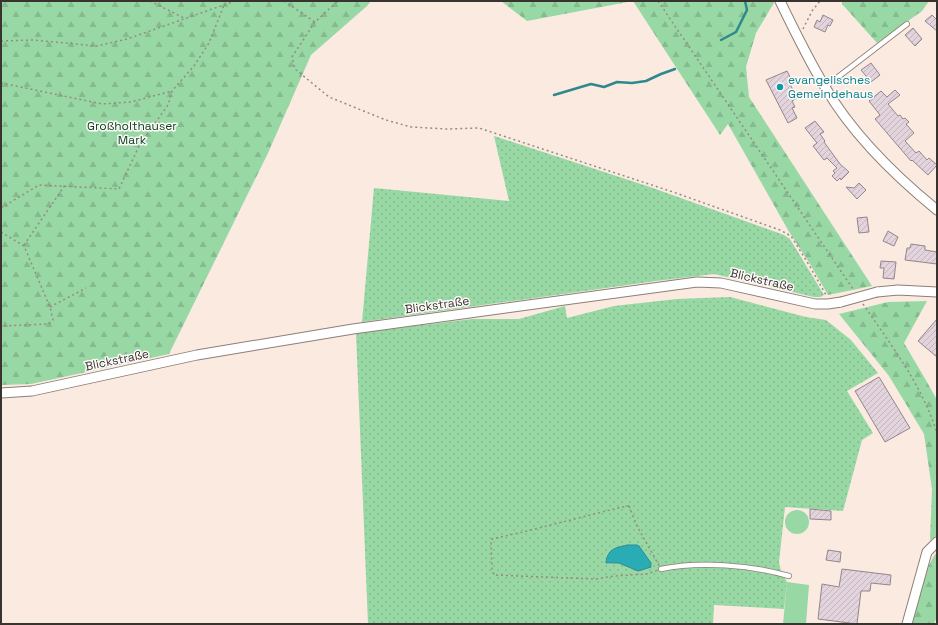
<svg xmlns="http://www.w3.org/2000/svg" width="938" height="625" viewBox="0 0 938 625" font-family="'Space Grotesk',sans-serif">
<defs>
<pattern id="grass-dots" width="8" height="8" patternUnits="userSpaceOnUse"><rect width="8" height="8" fill="#98d8a5"/><path d="M2 2h.1M6 6h.1" fill="none" stroke="#84ba8e" stroke-width="1.8" stroke-linecap="round"/></pattern>
<pattern id="forest-firs" width="22" height="20" patternUnits="userSpaceOnUse"><rect width="22" height="20" fill="#98d8a5"/><path d="M5 1l3.5 6h-7zM16 11l3.5 6h-7z" fill="#84ba8e"/></pattern>
<pattern id="building-hatch" width="6" height="6" patternUnits="userSpaceOnUse"><rect width="6" height="6" fill="#e2d3dc"/><path d="M-1 1l2-2M0 6l6-6M5 7l2-2" fill="none" stroke="#c3b6bd"/></pattern>
</defs>
<rect width="100%" height="100%" fill="#faeae0"/>
<g fill="url(#grass-dots)" fill-rule="evenodd">
<path d="M 494,136 L 650,187 L 784,235 L 790,239 L 824,295 L 820,297 L 814,297 L 714,274 L 656,281 L 362,322 L 374,188 L 509,201 Z"/>
<path d="M 730,297 L 806,317 L 826,320 L 851,340 L 878,373 L 847,391 L 873,433 L 862,440 L 843,511 L 785,507 L 779,562 L 781,571 L 787,582 L 784,609 L 714,605 L 713,624 L 368,624 L 356,333 L 472,319 L 519,319 L 565,306 L 567,318 L 614,306 L 677,299 ZM 627,545 L 637,545 L 639,546 L 651,563 L 652,566 L 638,571 L 619,563 L 607,564 C 603,550 616,548 627,545 Z"/>
</g>
<g fill="url(#forest-firs)">
<path d="M 1,1 L 371,1 L 367,6 L 311,55 L 268,153 L 169,354 L 31,384 L 1,385 Z"/>
<path d="M 501,1 L 775,1 L 756,33 L 746,67 L 749,97 L 872,286 L 828,295 L 810,264 L 788,230 L 728,124 L 720,135 L 633,1 L 527,21 Z"/>
<path d="M 842,1 L 929,1 L 922,11 L 877,43 L 842,4 Z"/>
<path d="M 927,301 L 904,343 L 927,382 L 937,400 L 937,536 L 930,540 L 932,489 L 924,434 L 889,376 L 839,314 L 888,302 Z"/>
<path d="M 937,552 L 937,617 L 934,624 L 912,624 C 918,604 924,567 937,552 Z"/>
</g>
<g fill="#98d8a5">
<circle cx="797" cy="522" r="12"/>
<path d="M 787,582 L 809,585 L 806,624 L 783,624 Z"/>
</g>
<path fill="#2aacb5" stroke="#2e888d" d="M 627,545 L 637,545 L 639,546 L 651,563 L 651,567 L 638,571 L 619,563 L 606,563 C 607,549 615,548 627,545 Z"/>
<g fill="none" stroke-linecap="round" stroke-linejoin="round">
<g stroke="#2e888d" stroke-width="2.5">
<path d="M 721,40 L 736,32 L 747,10 L 745,1"/>
<path d="M 554,95 L 591,84 L 604,87 L 617,82 L 632,83 L 646,81 L 661,74 L 675,69"/>
</g>
</g>
<g fill="url(#building-hatch)" stroke="#93858e">
<path d="M 823,15 L 833,20 L 830,26 L 828,25 L 825,32 L 814,27 L 817,20 L 820,22 Z"/>
<path d="M 932,15 L 937,20 L 937,31 L 925,21 Z"/>
<path d="M 913,28 L 922,39 L 915,46 L 905,35 Z"/>
<path d="M 871,63 L 880,75 L 871,82 L 861,70 Z"/>
<path d="M 787,71 L 792,81 L 789,82 L 797,98 L 792,101 L 795,107 L 792,108 L 797,118 L 788,123 L 766,80 Z"/>
<path d="M 895,90 L 900,95 L 888,104 L 898,116 L 900,115 L 903,119 L 905,118 L 909,122 L 906,124 L 914,133 L 905,141 L 916,153 L 919,151 L 927,160 L 929,158 L 937,165 L 928,175 L 912,160 L 911,161 L 875,119 L 880,115 L 869,101 L 881,91 L 887,97 Z"/>
<path d="M 815,121 L 824,132 L 820,134 L 825,141 L 824,142 L 840,164 L 849,172 L 841,180 L 840,178 L 837,181 L 832,176 L 835,173 L 833,171 L 837,168 L 827,158 L 824,160 L 813,146 L 817,143 L 805,128 Z"/>
<path d="M 859,183 L 866,190 L 857,199 L 846,187 L 854,188 Z"/>
<path d="M 867,217 L 869,232 L 859,233 L 857,218 Z"/>
<path d="M 888,231 L 898,237 L 894,246 L 883,241 Z"/>
<path d="M 911,244 L 925,246 L 925,250 L 937,252 L 937,264 L 905,260 L 907,248 L 910,248 Z"/>
<path d="M 881,261 L 896,262 L 894,279 L 883,278 L 884,268 L 880,268 Z"/>
<path d="M 937,319 L 937,357 L 918,341 Z"/>
<path d="M 879,377 L 910,428 L 885,442 L 855,391 Z"/>
<path d="M 810,509 L 831,511 L 831,520 L 810,519 Z"/>
<path d="M 828,550 L 841,552 L 840,562 L 826,560 Z"/>
<path d="M 842,569 L 891,575 L 890,585 L 871,583 L 870,591 L 861,591 L 857,624 L 818,619 L 822,584 L 839,587 Z"/>
</g>
<g fill="none" stroke-linecap="round" stroke-linejoin="round">
<defs>
<g id="service">
<path d="M 825,87 L 907,24"/>
<path d="M 661,569 C 700,561 750,565 789,576"/>
</g>
<g id="minor">
<path d="M 780,1 C 794,30 808,59 825,87 C 853,135 894,175 937,210"/>
<path d="M 877,292 L 898,290 L 937,292"/>
<path d="M 1,393 L 32,391 L 197,355 L 353,329 L 697,282 L 721,283 L 815,304 L 828,304 L 841,302"/>
<path d="M 907,624 L 927,552 L 937,542"/>
</g>
</defs>
<use href="#service" stroke="#8d7f76" stroke-width="6"/>
<use href="#minor" stroke="#8d7f76" stroke-width="11"/>
<g stroke="#958a84" stroke-width="1.5" stroke-dasharray="2 3" stroke-linecap="butt">
<path d="M 150,1 L 186,19"/>
<path d="M 284,1 L 315,22 L 338,1"/>
<path d="M 658,1 L 853,289"/>
<path d="M 315,22 L 292,57 L 295,69 L 329,97 L 386,120 L 411,127 L 447,129 L 479,128 L 673,192 L 780,230 L 791,236 L 809,265 L 826,295"/>
<path d="M 803,29 L 812,11 L 820,1"/>
<path d="M 1,41 L 33,40 L 97,46 L 127,39 L 235,1"/>
<path d="M 1,83 L 102,104 L 131,102 L 172,91"/>
<path d="M 1,208 L 39,185 L 119,189 L 140,144 L 168,105 L 172,91 L 194,66 L 209,43 L 224,5"/>
<path d="M 1,232 L 24,246 L 50,307 L 53,320 L 49,324 L 1,326"/>
<path d="M 24,245 L 65,185"/>
<path d="M 863,304 C 891,345 922,385 937,433"/>
<path d="M 50,307 L 86,288"/>
<path d="M 629,506 L 637,526 L 661,569 L 647,574 L 614,576 L 596,579 L 494,575 L 492,570 L 491,540 L 492,539 L 523,532 L 622,507 Z"/>
</g>
<use href="#service" stroke="#fff" stroke-width="4.5"/>
<use href="#minor" stroke="#fff" stroke-width="9"/>
<defs>
<path id="minor-bridge" d="M 841,302 L 877,292"/>
</defs>
<use href="#minor-bridge" stroke="#8d7f76" stroke-width="11" stroke-linecap="butt"/>
<use href="#minor-bridge" stroke="#fff" stroke-width="9"/>
</g>
<circle fill="#0f9aa8" stroke="#fdfaf8" stroke-width="1.5" cx="780" cy="87" r="4"/>
<g text-anchor="middle" dominant-baseline="central" stroke-width="3" stroke-linejoin="round" paint-order="stroke">
<g font-size="12" fill="#0d838f" stroke="#fdfaf8" text-anchor="start">
<text x="788" y="80">evangelisches<tspan x="788" dy="14">Gemeindehaus</tspan></text>
</g>
<g font-size="12" fill="#0b411e" stroke="#fdfaf8">
<text x="132" y="126">Großholthauser<tspan x="132" dy="14">Mark</tspan></text>
</g>
<g font-size="12" fill="#39332f" stroke="#fdfaf8">
<text transform="translate(762 280) rotate(13)">Blickstraße</text>
<text transform="translate(437 305) rotate(-8)">Blickstraße</text>
<text transform="translate(117 360) rotate(-12)">Blickstraße</text>
</g>
</g>
<rect width="938" height="625" fill="none" stroke="#39332f" stroke-width="4"/>
</svg>
